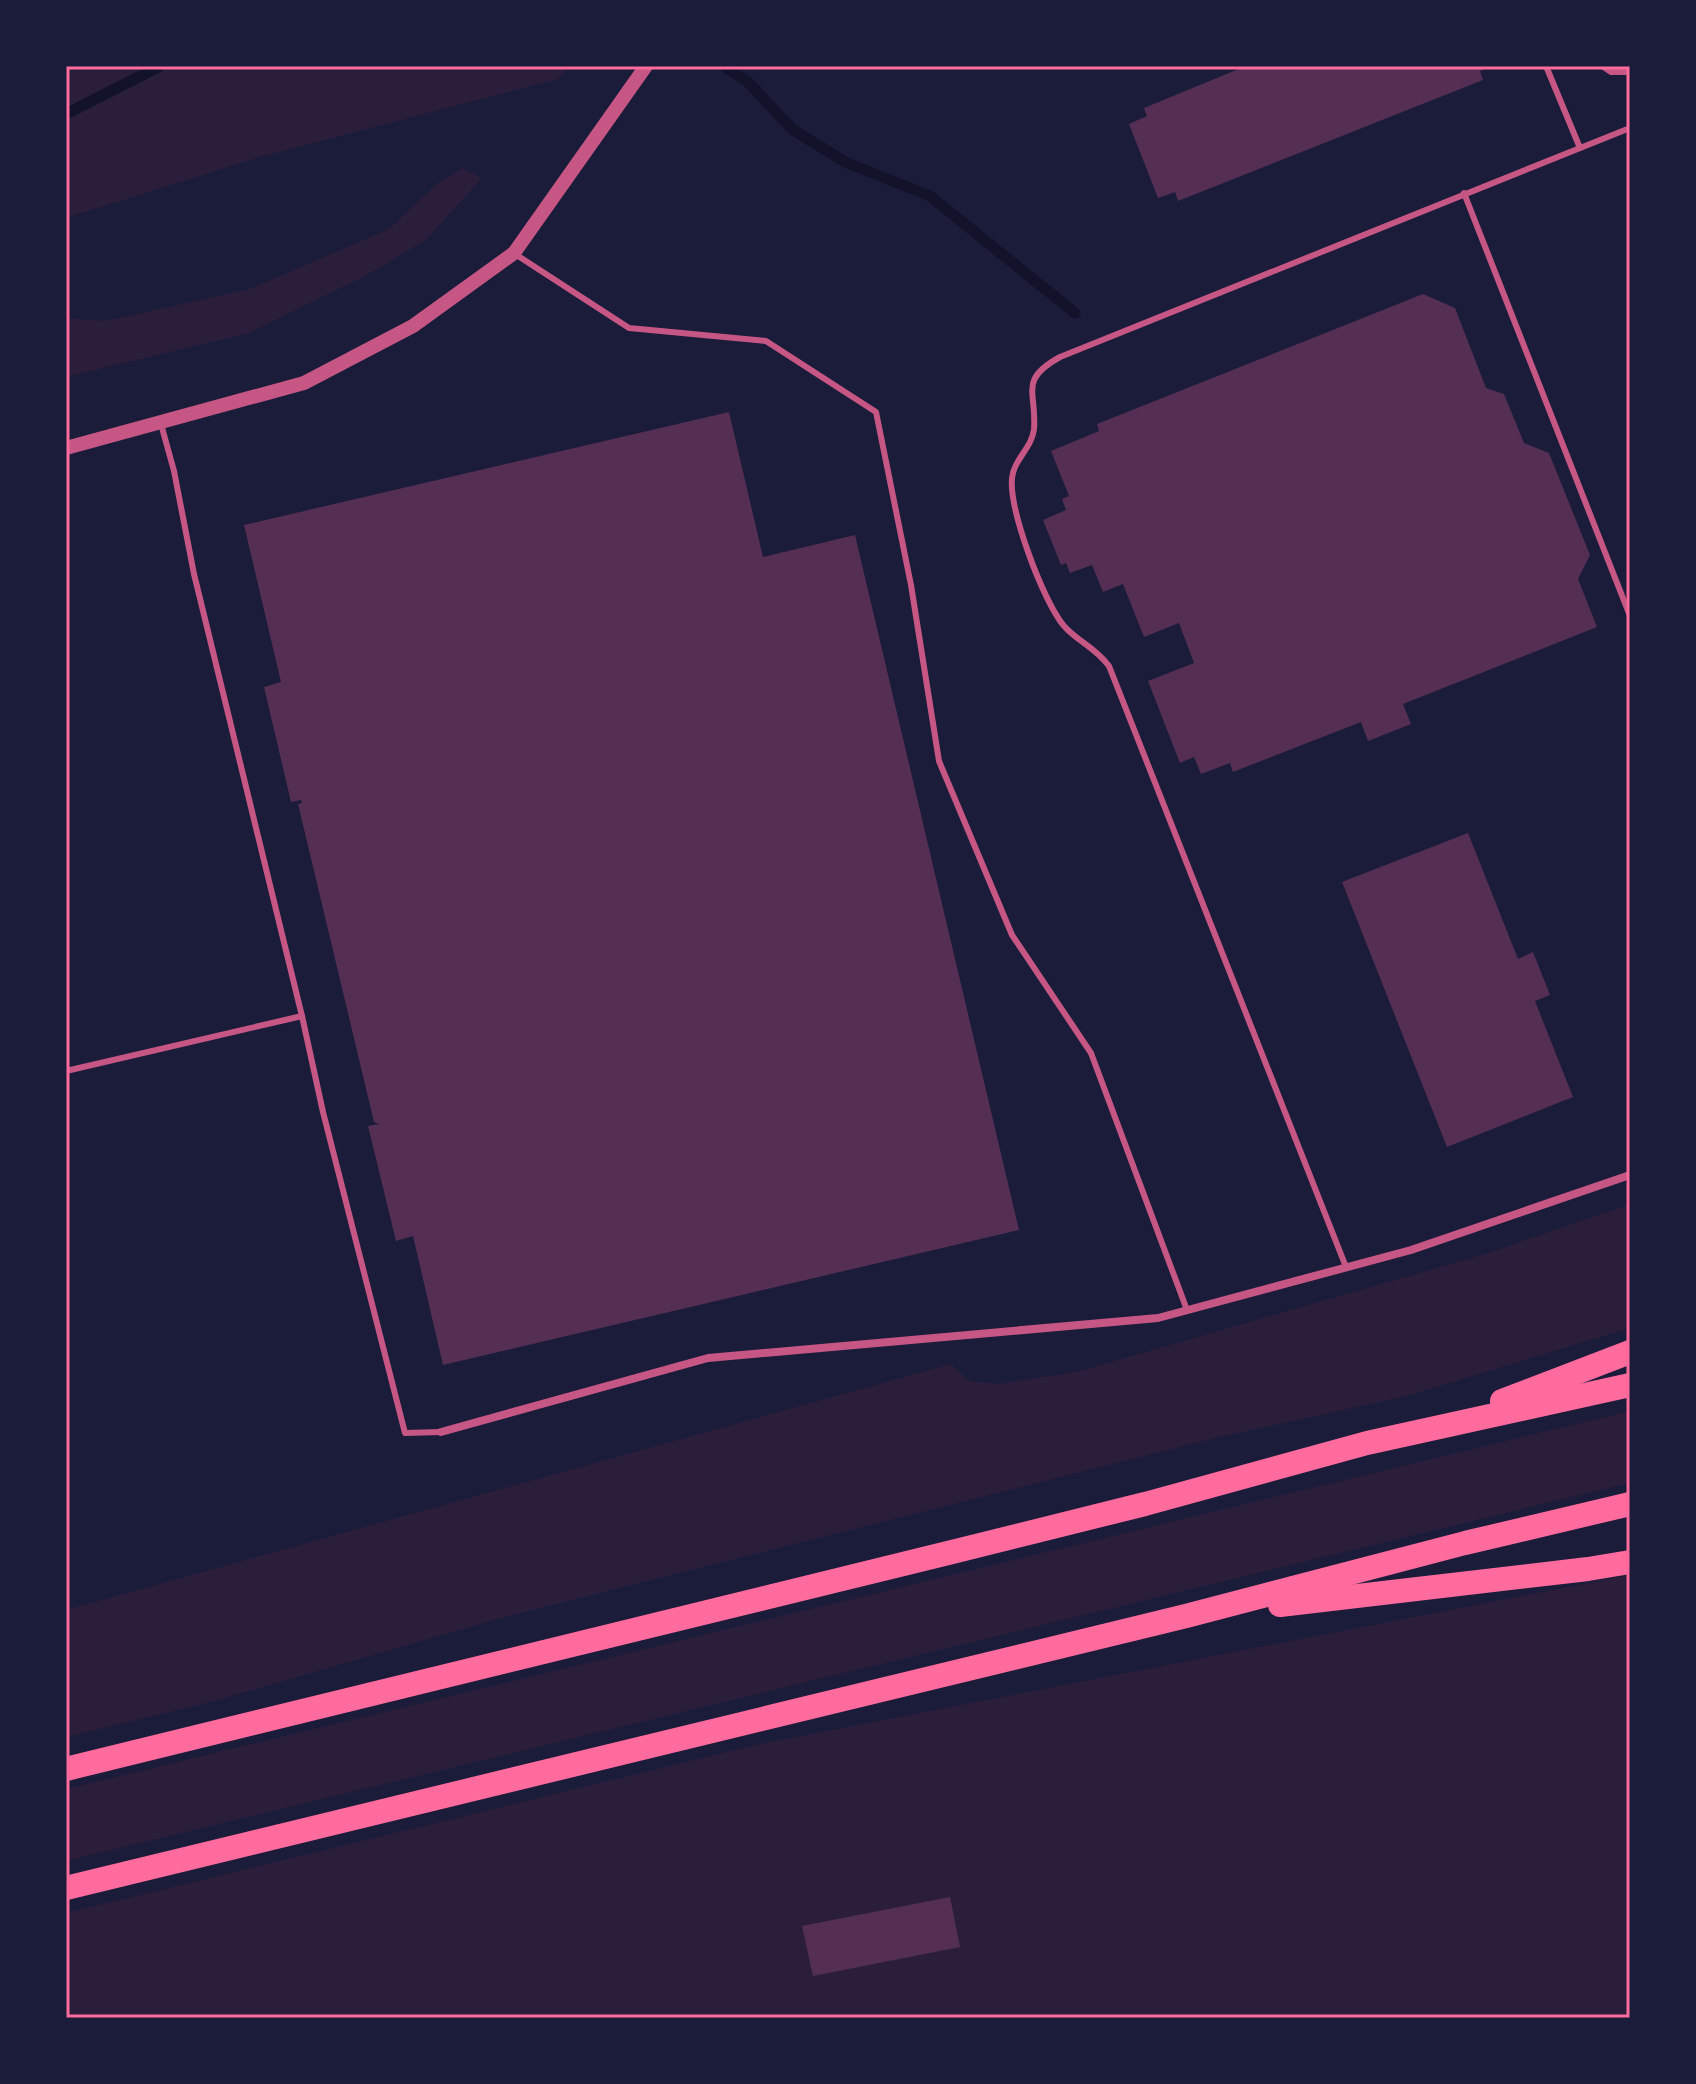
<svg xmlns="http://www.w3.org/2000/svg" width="1696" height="2084" viewBox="0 0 1696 2084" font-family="Helvetica,sans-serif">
<rect width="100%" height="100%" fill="#1b1b3a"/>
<g fill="#2a1e3b">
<path d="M 66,66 L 569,66 L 558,79 L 260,157 L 66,218 Z"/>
<path d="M 463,168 L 482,178 L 426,240 L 365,276 L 249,333 L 66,377 L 66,318 L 105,321 L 250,289 L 389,229 L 439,182 Z"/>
<path d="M 1630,1204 L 1630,1328 L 1407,1396 L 1220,1437 L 512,1615 L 211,1702 L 66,1737 L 66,1610 L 951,1364 L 969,1381 L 999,1384 L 1080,1371 L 1485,1254 Z"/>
<path d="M 1630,1411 L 1630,1483 L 66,1861 L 66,1789 Z"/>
<path d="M 1630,1575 L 1630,2018 L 66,2018 L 66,1913 L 760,1744 Z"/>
</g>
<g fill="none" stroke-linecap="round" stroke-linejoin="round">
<g stroke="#12122b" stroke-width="11">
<path d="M 724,66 L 748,82 L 792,129 L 845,162 L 930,196 L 1075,313"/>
<path d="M 66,114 L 160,66"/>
</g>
</g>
<g fill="#542f53">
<path d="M 1246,66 L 1493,66 L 1480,71 L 1483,80 L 1178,201 L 1175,192 L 1158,198 L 1129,124 L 1147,116 L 1144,108 Z"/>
<path d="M 1423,294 L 1455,308 L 1486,388 L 1504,394 L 1524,443 L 1549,453 L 1590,555 L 1578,579 L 1597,627 L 1403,704 L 1411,724 L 1368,741 L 1361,722 L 1233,772 L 1230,763 L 1201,774 L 1194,757 L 1180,763 L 1148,681 L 1194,663 L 1179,623 L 1144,637 L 1123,584 L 1103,592 L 1092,565 L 1070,573 L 1066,563 L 1061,565 L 1043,520 L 1066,510 L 1062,499 L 1069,496 L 1051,451 L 1099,431 L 1097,424 Z"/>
<path d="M 729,412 L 763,557 L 855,535 L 1019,1230 L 443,1365 L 413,1236 L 396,1241 L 368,1126 L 379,1124 L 374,1122 L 298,804 L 302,803 L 301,800 L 291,802 L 264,687 L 281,682 L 244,525 Z"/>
<path d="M 1468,833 L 1518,959 L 1533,952 L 1550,995 L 1535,1001 L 1573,1097 L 1447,1147 L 1342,882 Z"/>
<path d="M 950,1897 L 960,1947 L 813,1976 L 802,1926 Z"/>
</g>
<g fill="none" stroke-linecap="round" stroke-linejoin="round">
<g stroke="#c65784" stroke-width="6">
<path d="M 1546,66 L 1580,148"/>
<path d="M 1602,66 L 1611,72 L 1630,72"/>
<path d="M 1464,193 L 1630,616"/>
<path d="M 515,254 L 629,328 L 766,341 L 876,412 L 911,585 L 939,761 L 1012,935 L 1091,1053 L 1187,1310"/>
<path d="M 161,424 L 174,471 L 194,574 L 302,1016 L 323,1112 L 405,1433 L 441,1432"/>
<path d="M 66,1071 L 302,1016"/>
<path d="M 1346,1267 L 1109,666 C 1094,646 1078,642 1064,626 C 1043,601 1009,510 1012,478 C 1014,459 1032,448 1034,429 C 1037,392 1018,380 1060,357 L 1630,128"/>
</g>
<path stroke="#c65784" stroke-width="8" d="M 441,1432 L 708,1358 L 1158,1318 L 1411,1250 L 1630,1175"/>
<path stroke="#c65784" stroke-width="14" d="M 66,448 L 304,383 L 413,326 L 514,253 L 646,66"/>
<g stroke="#ff6b9d" stroke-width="24">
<path d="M 1502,1401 L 1630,1352"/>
<path d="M 1280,1605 L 1588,1569 L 1630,1562"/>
<path d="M 66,1769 L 948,1553 L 1145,1504 L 1367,1443 L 1630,1385"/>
<path d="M 66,1888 L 1186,1616 L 1465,1543 L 1630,1504"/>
</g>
</g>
<rect width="1696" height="2084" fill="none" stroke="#1b1b3a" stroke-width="136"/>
<rect x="68" y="68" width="1560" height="1948" fill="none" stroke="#ff6b9d" stroke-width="3"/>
</svg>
